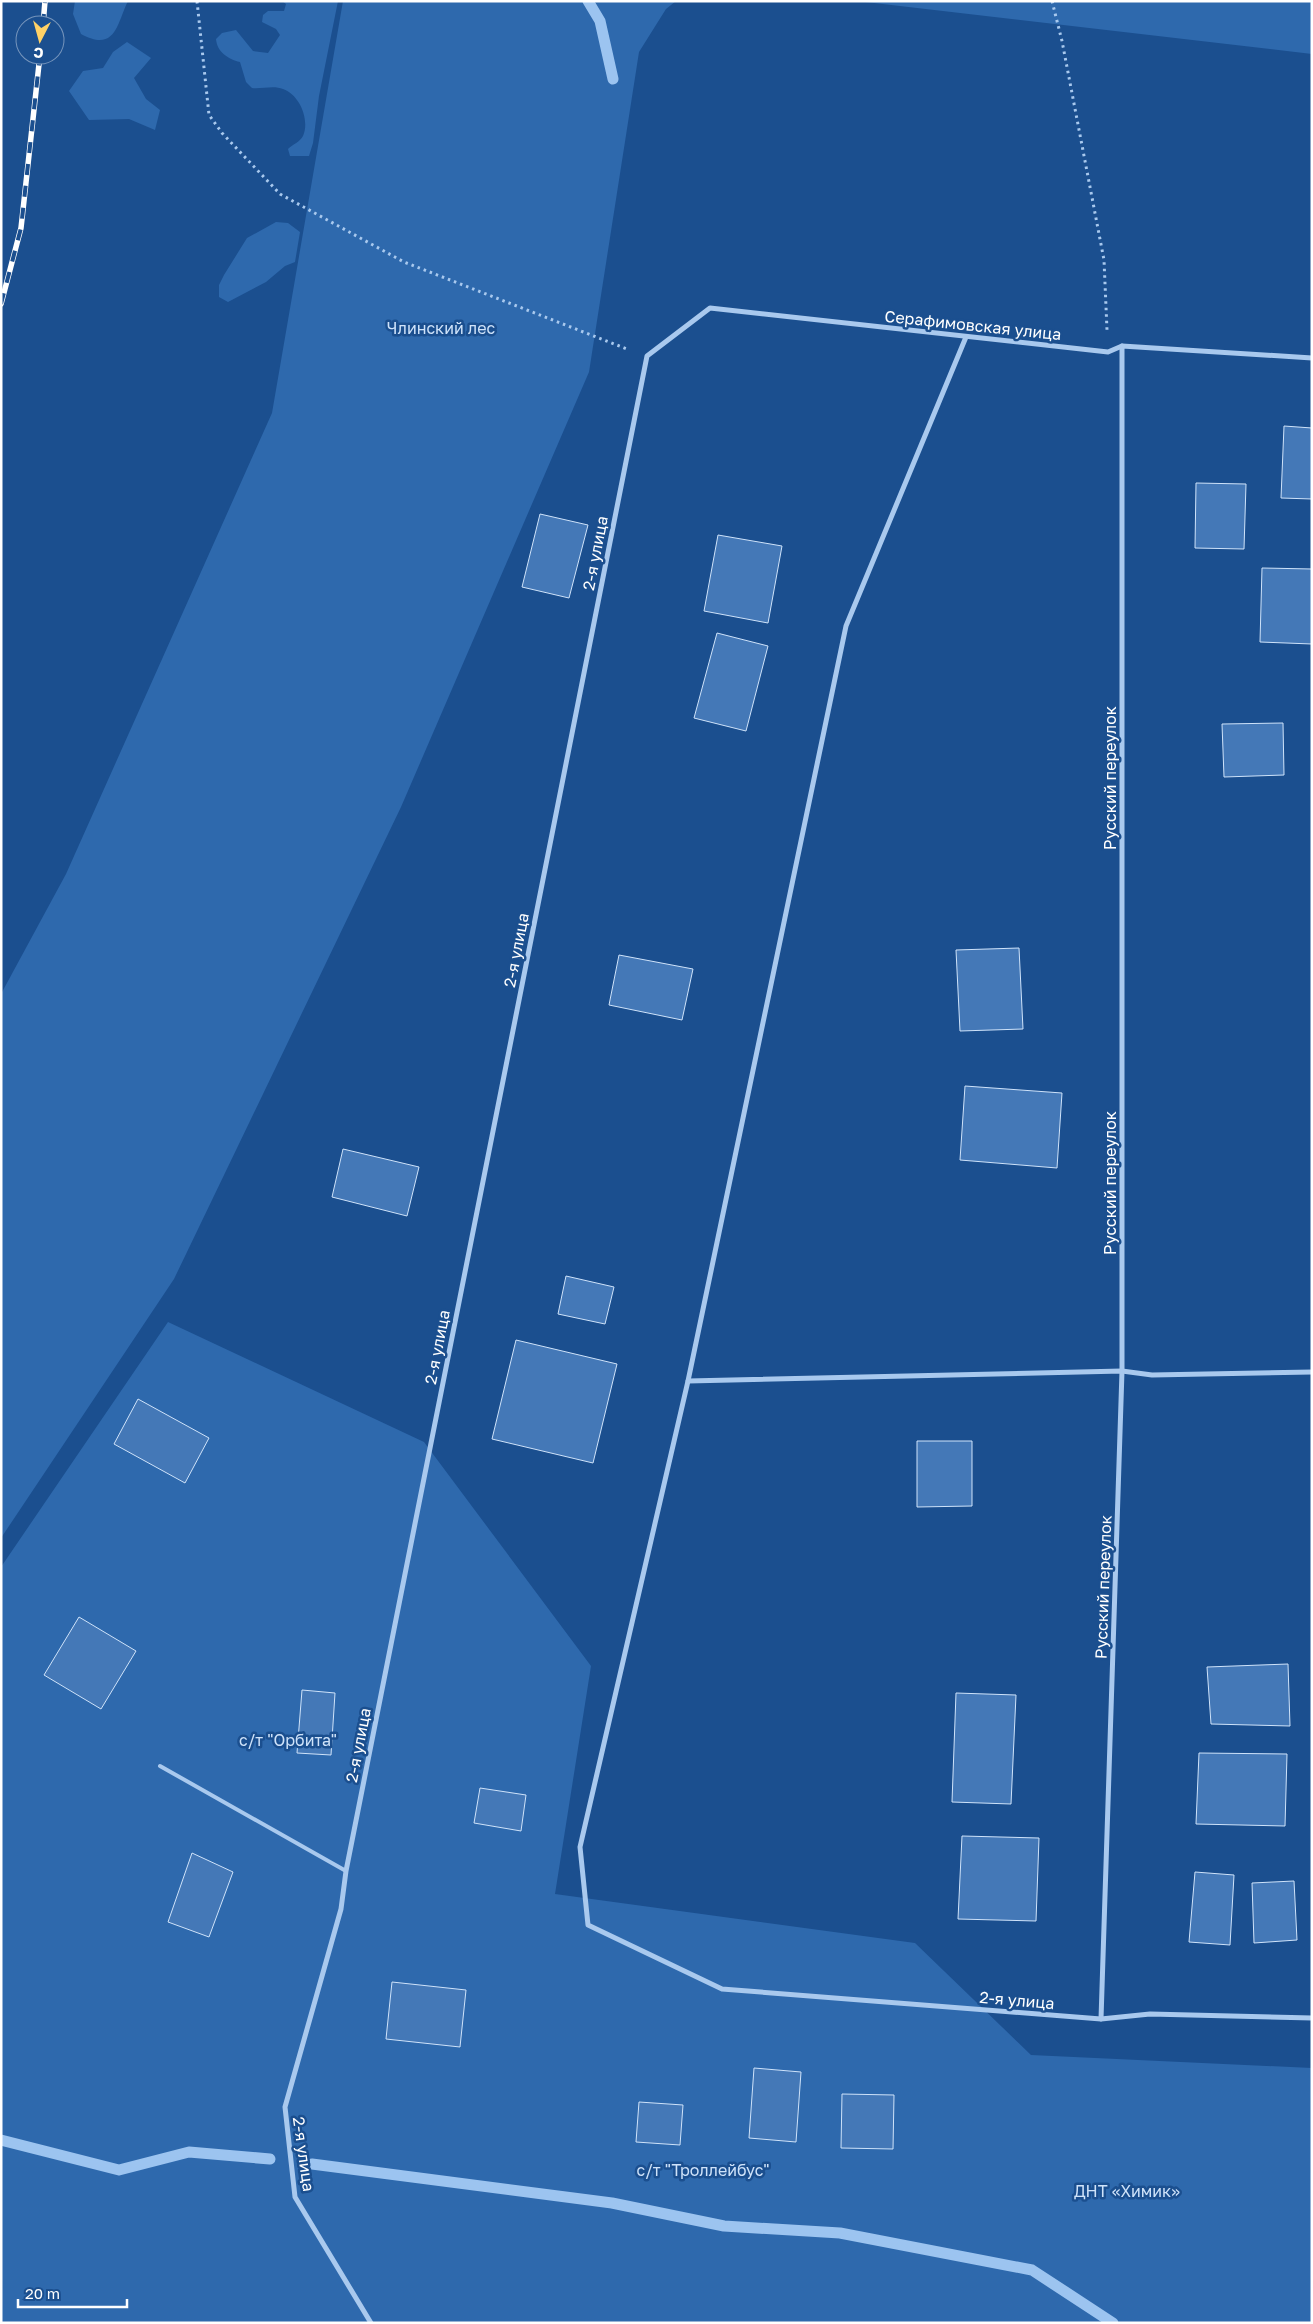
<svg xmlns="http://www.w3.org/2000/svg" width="1313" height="2324" viewBox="0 0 1313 2324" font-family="'Golos Text',sans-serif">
<rect width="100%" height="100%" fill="#1b4f8f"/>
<g fill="#2e69ad">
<path d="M 75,1 L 128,1 C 117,23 116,53 81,34 L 73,14 Z"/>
<path d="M 282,1 L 338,1 L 319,96 L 313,143 L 309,156 L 290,156 L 288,149 C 293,144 300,142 303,136 C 310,120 300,95 283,89 C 274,85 262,89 252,88 L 246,82 L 240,62 C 228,59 217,52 216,39 L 222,33 L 236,30 L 253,51 L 268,53 L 280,35 L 276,29 L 262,22 L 263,15 L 268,11 L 284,11 L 286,4 Z"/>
<path d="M 343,1 L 676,1 L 666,9 L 639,52 L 589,372 L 401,807 L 174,1279 L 1,1538 L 1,994 L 66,874 L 272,413 Z"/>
<path d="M 857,1 L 1312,1 L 1312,54 Z"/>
<path d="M 127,42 L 151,58 L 134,78 L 146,99 L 160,110 L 155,130 L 129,119 L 89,120 L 69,91 L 83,71 L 103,68 L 113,52 Z"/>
<path d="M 276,222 L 288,223 L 300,232 L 295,262 L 285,266 L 266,282 L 228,302 L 219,297 L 219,285 L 224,275 L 247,238 Z"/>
<path d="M 168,1322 L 424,1442 L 591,1666 L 555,1894 L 915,1943 L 1031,2055 L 1312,2068 L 1312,2323 L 1,2323 L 1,1567 Z"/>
</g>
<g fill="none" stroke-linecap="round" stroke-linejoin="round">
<g stroke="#9cc4f0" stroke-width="11">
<path d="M 588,1 L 600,21 L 613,79"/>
<path d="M 1,2140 L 119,2170 L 189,2152 L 270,2159"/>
<path d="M 312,2164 L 612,2203 L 724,2226 L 840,2233 L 1032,2270 L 1113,2323"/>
</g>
</g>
<g fill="#4478b7" stroke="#cfe3fa">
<path d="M 1284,426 L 1312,428 L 1312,499 L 1281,498 Z"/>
<path d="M 1196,483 L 1246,484 L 1244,549 L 1195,548 Z"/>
<path d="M 540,514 L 588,525 L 569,598 L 522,587 Z"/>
<path d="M 718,535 L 782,546 L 768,623 L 704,611 Z"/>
<path d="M 1262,568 L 1312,569 L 1312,644 L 1260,642 Z"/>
<path d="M 717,633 L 768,646 L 746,731 L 694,718 Z"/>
<path d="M 1283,723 L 1284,775 L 1224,777 L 1222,724 Z"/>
<path d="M 1019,948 L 1023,1029 L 960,1031 L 956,950 Z"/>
<path d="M 619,955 L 693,969 L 682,1020 L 609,1005 Z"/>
<path d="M 965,1086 L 1062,1093 L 1057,1168 L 960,1160 Z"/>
<path d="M 343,1149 L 419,1167 L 407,1216 L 332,1197 Z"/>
<path d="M 566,1276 L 614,1287 L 605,1324 L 558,1314 Z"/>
<path d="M 516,1340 L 617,1364 L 593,1463 L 492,1439 Z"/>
<path d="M 138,1399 L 209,1438 L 185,1483 L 114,1444 Z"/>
<path d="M 917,1441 L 972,1441 L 972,1506 L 917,1507 Z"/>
<path d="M 79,1617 L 136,1651 L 101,1709 L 44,1675 Z"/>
<path d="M 1288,1664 L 1290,1726 L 1211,1724 L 1207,1667 Z"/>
<path d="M 302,1690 L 335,1693 L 331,1755 L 297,1753 Z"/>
<path d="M 956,1693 L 1016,1695 L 1011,1804 L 952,1802 Z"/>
<path d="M 1199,1753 L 1287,1754 L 1285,1826 L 1196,1824 Z"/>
<path d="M 480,1788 L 526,1795 L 521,1831 L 474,1823 Z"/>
<path d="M 962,1836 L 1039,1838 L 1036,1921 L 958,1919 Z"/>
<path d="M 192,1853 L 233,1872 L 209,1937 L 168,1922 Z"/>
<path d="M 1195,1872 L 1234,1875 L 1230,1945 L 1189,1942 Z"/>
<path d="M 1294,1881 L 1297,1940 L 1254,1943 L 1252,1883 Z"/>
<path d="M 392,1982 L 466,1990 L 460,2047 L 386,2039 Z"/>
<path d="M 754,2068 L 801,2072 L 796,2142 L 749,2138 Z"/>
<path d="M 842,2094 L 894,2095 L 893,2149 L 841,2148 Z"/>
<path d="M 639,2102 L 683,2105 L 680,2145 L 636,2142 Z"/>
</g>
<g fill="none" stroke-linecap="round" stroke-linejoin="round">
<g stroke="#a9c9ee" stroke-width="3" stroke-dasharray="2.5 4" stroke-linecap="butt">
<path d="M 197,1 L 209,115 L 222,133 L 280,194 L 404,262 L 627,349"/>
<path d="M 1052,1 L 1062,41 L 1104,260 L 1107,330"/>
</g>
<path stroke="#a9c9ee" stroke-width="4" d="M 160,1766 L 346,1871"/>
<g stroke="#a9c9ee" stroke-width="5">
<path d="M 966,337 L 846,626 L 688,1381 L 580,1847 L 588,1925 L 722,1989 L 1101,2019 L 1150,2014 L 1312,2018"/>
<path d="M 688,1381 L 1122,1371 L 1152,1375 L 1312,1372"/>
<path d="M 1101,2019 L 1122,1371 L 1122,346"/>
<path d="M 371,2323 L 295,2197 L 285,2107 L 341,1909 L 346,1871 L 647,356 L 710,308 L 1108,352 L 1122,346 L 1312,358"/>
</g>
<defs>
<g id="rail">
<path d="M 43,25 L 45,1"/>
<path d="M 1,304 L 21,228 L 40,55"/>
</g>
</defs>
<use href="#rail" stroke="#fff" stroke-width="5.5"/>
<use href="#rail" stroke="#1b4f8f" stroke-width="4" stroke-dasharray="11" stroke-linecap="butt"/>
</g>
<g text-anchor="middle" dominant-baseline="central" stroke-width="5" stroke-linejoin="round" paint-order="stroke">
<g font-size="16" fill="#fff" stroke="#1b4f8f">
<text transform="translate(973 325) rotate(6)">Серафимовская улица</text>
<text transform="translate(595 553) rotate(-79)">2-я улица</text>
<text transform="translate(1110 778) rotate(-90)">Русский переулок</text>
<text transform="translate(516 950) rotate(-79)">2-я улица</text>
<text transform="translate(1110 1183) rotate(-90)">Русский переулок</text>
<text transform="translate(437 1347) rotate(-79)">2-я улица</text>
<text transform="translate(1103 1587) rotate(-88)">Русский переулок</text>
<text transform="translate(358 1745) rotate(-79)">2-я улица</text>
<text transform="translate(1017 2000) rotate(5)">2-я улица</text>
<text transform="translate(304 2154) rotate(82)">2-я улица</text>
</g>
<g font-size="16" fill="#cfe3fa" stroke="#1b4f8f">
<text x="441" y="328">Члинский лес</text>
<text x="288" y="1740">с/т "Орбита"</text>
<text x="703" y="2170">с/т "Троллейбус"</text>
<text x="1127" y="2191">ДНТ «Химик»</text>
</g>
</g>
<rect width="1313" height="2324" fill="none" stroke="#ffffff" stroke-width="5"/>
<g transform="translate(40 40) rotate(186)"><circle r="24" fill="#1b4f8f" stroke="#7695bc"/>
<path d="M0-4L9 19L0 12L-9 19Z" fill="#ffd166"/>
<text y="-8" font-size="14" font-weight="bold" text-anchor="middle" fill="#ffffff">С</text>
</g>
<path d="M18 2299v8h109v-8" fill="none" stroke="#ffffff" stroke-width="2.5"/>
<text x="25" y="2299" font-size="15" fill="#ffffff" stroke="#1b4f8f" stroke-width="4" paint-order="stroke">20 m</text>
</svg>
